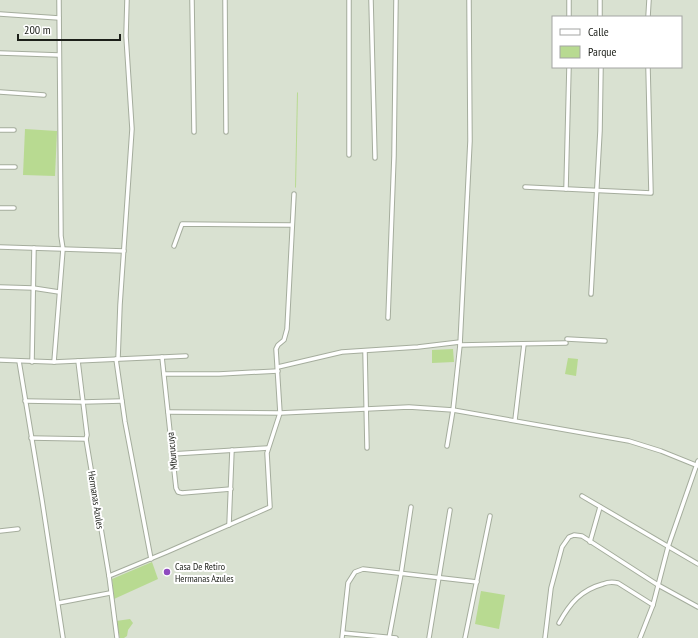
<svg xmlns="http://www.w3.org/2000/svg" width="698" height="638" viewBox="0 0 698 638" font-family="'PT Sans Narrow',sans-serif">
<rect width="100%" height="100%" fill="#d9e1d1"/>
<g fill="#b8da91">
<path d="M 298,92 L 296,187 L 295,188 L 297,93 Z"/>
<path d="M 25,129 L 57,131 L 55,176 L 23,175 Z"/>
<path d="M 453,349 L 454,362 L 432,363 L 432,350 Z"/>
<path d="M 568,358 L 578,359 L 576,376 L 565,374 Z"/>
<path d="M 152,562 L 158,579 L 114,599 L 112,579 Z"/>
<path d="M 481,591 L 505,595 L 499,629 L 475,624 Z"/>
<path d="M 130,619 L 133,623 L 128,630 L 127,636 L 124,638 L 120,638 L 116,621 Z"/>
</g>
<g fill="none" stroke-linecap="round" stroke-linejoin="round">
<defs>
<g id="minor">
<path d="M 192,0 L 194,132"/>
<path d="M 225,0 L 226,132"/>
<path d="M 371,0 L 375,158"/>
<path d="M 569,0 L 569,17"/>
<path d="M 600,0 L 600,17"/>
<path d="M 0,14 L 59,18"/>
<path d="M 648,17 L 649,0"/>
<path d="M 0,53 L 59,55"/>
<path d="M 0,92 L 44,95"/>
<path d="M 0,130 L 14,130"/>
<path d="M 349,155 L 349,0"/>
<path d="M 0,167 L 15,167"/>
<path d="M 525,187 L 651,193 L 648,67"/>
<path d="M 566,189 L 569,67"/>
<path d="M 0,208 L 14,208"/>
<path d="M 174,246 L 182,224 L 292,225"/>
<path d="M 0,247 L 124,251"/>
<path d="M 0,287 L 33,288 L 59,292"/>
<path d="M 591,294 L 600,131 L 601,67"/>
<path d="M 388,318 L 394,156 L 396,0"/>
<path d="M 567,339 L 605,341"/>
<path d="M 460,345 L 566,343"/>
<path d="M 365,351 L 367,448"/>
<path d="M 162,357 L 176,488 L 178,492 L 182,493 L 231,489"/>
<path d="M 116,359 L 125,422 L 151,559"/>
<path d="M 118,359 L 120,305 L 132,129 L 126,36 L 127,0"/>
<path d="M 0,360 L 54,362 L 186,356"/>
<path d="M 19,361 L 42,500 L 63,638"/>
<path d="M 78,361 L 87,435 L 86,439 L 109,576 L 117,638"/>
<path d="M 32,362 L 34,248"/>
<path d="M 54,362 L 63,249 L 61,236 L 59,0"/>
<path d="M 278,367 L 342,352 L 418,347 L 460,342"/>
<path d="M 164,374 L 219,374 L 278,371"/>
<path d="M 25,401 L 83,402 L 122,401"/>
<path d="M 168,412 L 280,413 L 409,407 L 453,410 L 629,441 L 661,451 L 698,466"/>
<path d="M 515,420 L 524,344"/>
<path d="M 31,438 L 86,439"/>
<path d="M 447,446 L 453,410 L 460,345 L 470,141 L 469,0"/>
<path d="M 172,454 L 268,448"/>
<path d="M 582,496 L 698,564"/>
<path d="M 229,525 L 232,450"/>
<path d="M 0,531 L 18,529"/>
<path d="M 590,542 L 600,507"/>
<path d="M 109,576 L 167,552 L 270,507 L 267,453 L 280,413 L 276,349 L 278,345 L 284,340 L 287,329 L 294,194"/>
<path d="M 58,603 L 110,593"/>
<path d="M 559,623 C 570,603 581,590 603,584 C 608,582 613,582 618,583 L 653,605"/>
<path d="M 343,633 L 396,638"/>
<path d="M 342,638 L 348,583 L 355,572 L 363,569 L 477,582"/>
<path d="M 389,638 L 401,574 L 411,507"/>
<path d="M 429,638 L 450,510"/>
<path d="M 465,638 L 490,516"/>
<path d="M 545,638 L 551,588 L 562,547 L 569,537 L 574,535 L 582,536 L 658,585 L 698,607"/>
<path d="M 640,638 L 653,605 L 668,547 L 698,461"/>
</g>
</defs>
<use href="#minor" stroke="#a5ad9d" stroke-width="5.5"/>
<use href="#minor" stroke="#fff" stroke-width="3.5"/>
</g>
<circle fill="#8f4bbf" stroke="#fff" stroke-width="1.5" cx="167" cy="572" r="4"/>
<g text-anchor="middle" dominant-baseline="central" stroke-width="4" stroke-linejoin="round" paint-order="stroke">
<g font-size="10" fill="#1c1f19" stroke="#fff">
<text transform="translate(172 451) rotate(-96)">Mburucuya</text>
<text transform="translate(96 500) rotate(81)">Hermanas Azules</text>
</g>
<g font-size="10" fill="#1c1f19" stroke="#fff" text-anchor="start">
<text x="175" y="566">Casa De Retiro<tspan x="175" dy="12">Hermanas Azules</tspan></text>
</g>
</g>
<rect x="552" y="16" width="130" height="52" fill="#ffffff" stroke="#a4a5a3"/>
<rect x="560" y="29" width="20" height="6" fill="#ffffff" stroke="#a4a5a3"/>
<text x="588" y="36" font-size="12" fill="#1c1f19">Calle</text>
<rect x="560" y="46" width="20" height="12" fill="#b8da91" stroke="#a4a5a3"/>
<text x="588" y="56" font-size="12" fill="#1c1f19">Parque</text>
<path d="M18 34v6h102v-6" fill="none" stroke="#1c1f19" stroke-width="2"/>
<text x="24" y="34" font-size="12" fill="#1c1f19" stroke="#ffffff" stroke-width="3" paint-order="stroke">200 m</text>
</svg>
